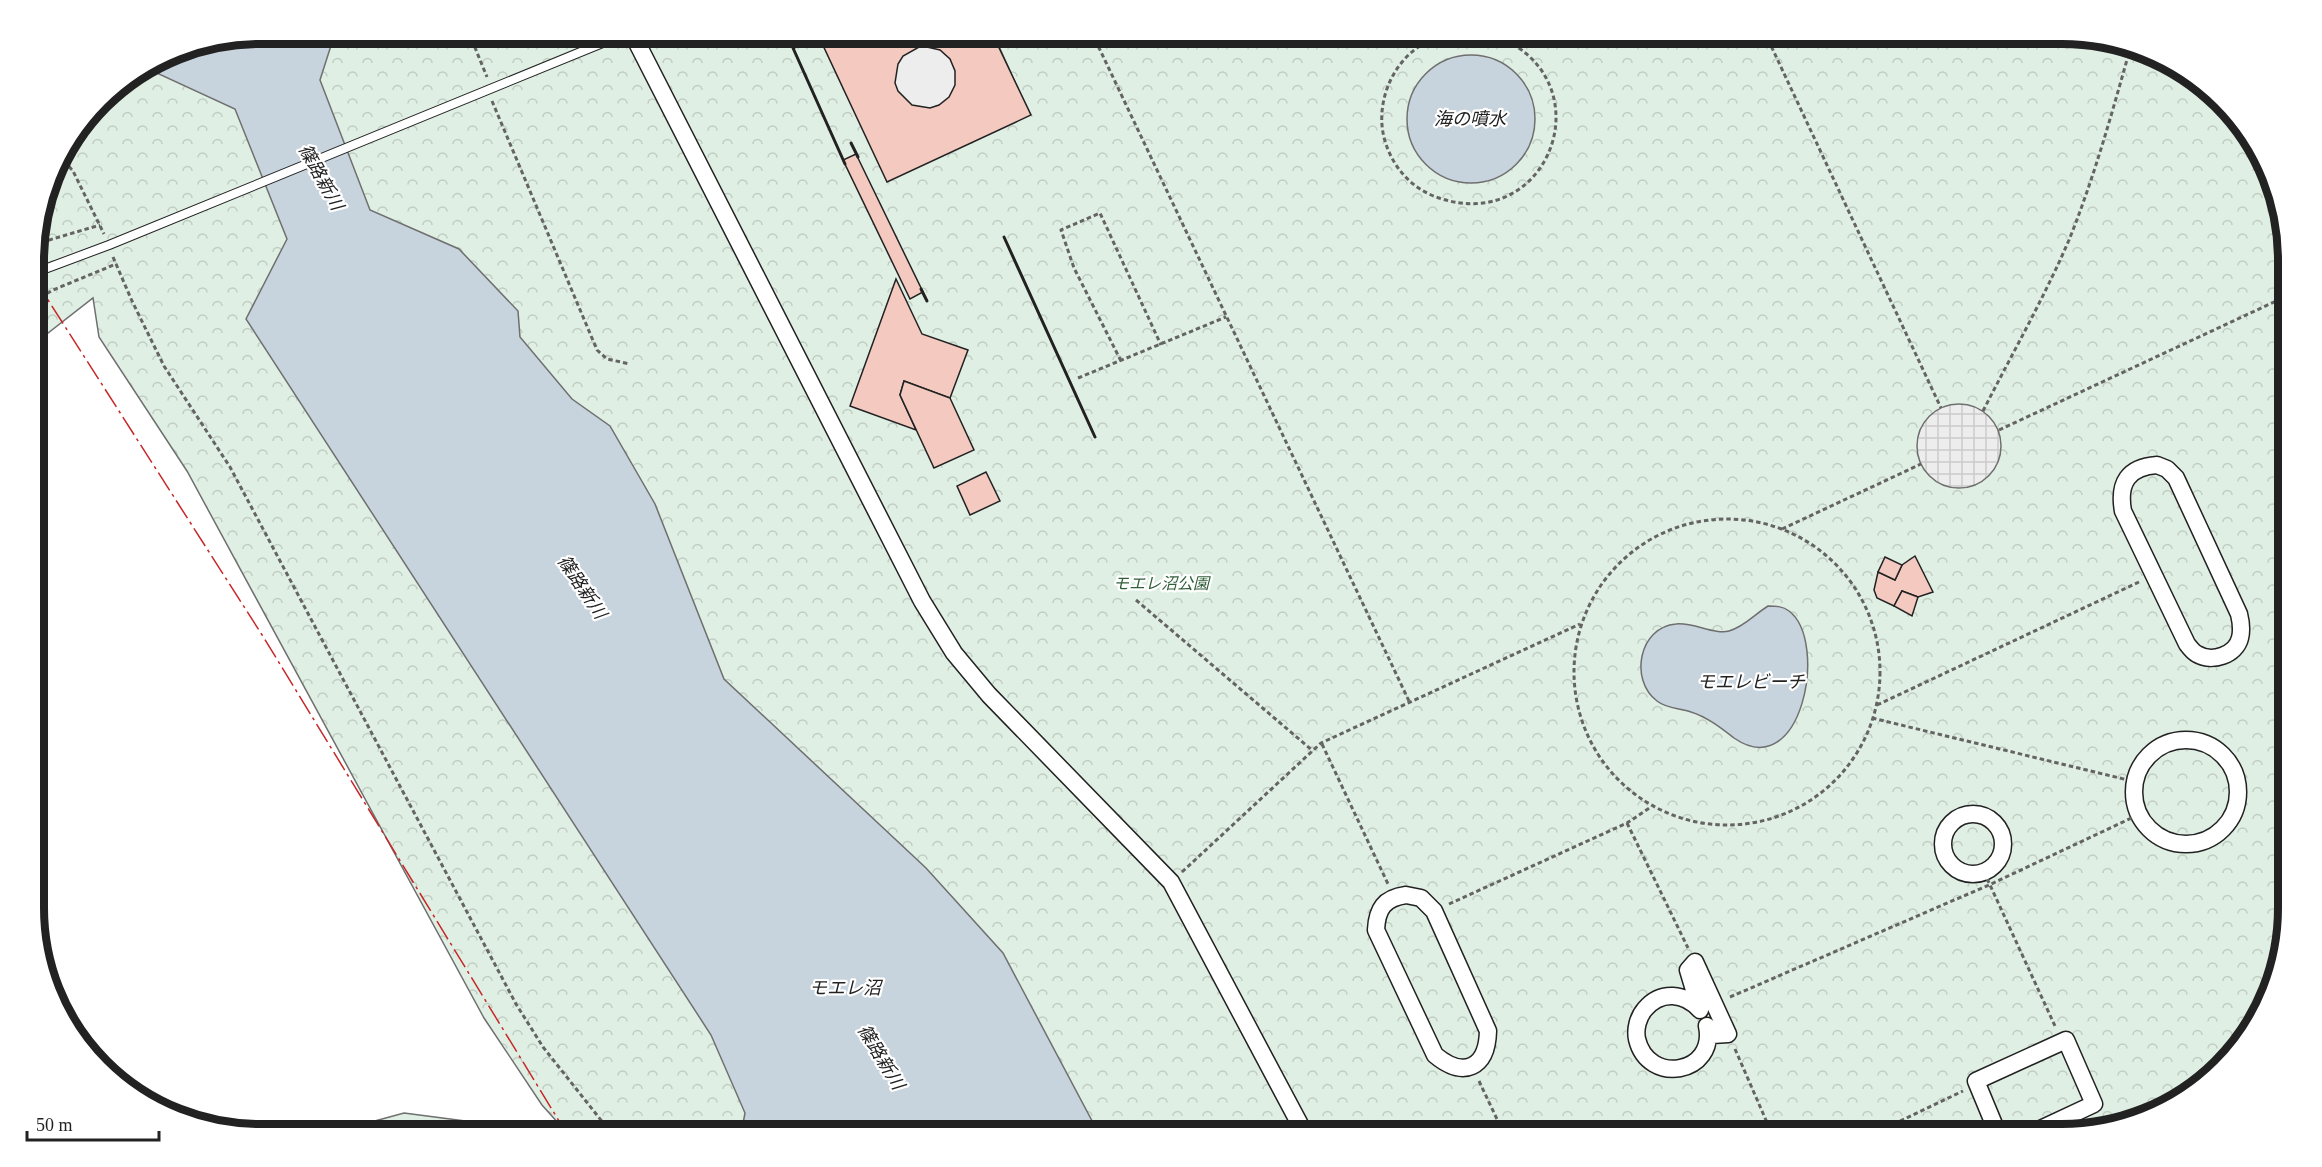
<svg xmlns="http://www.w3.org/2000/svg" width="2322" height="1167" viewBox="0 0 2322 1167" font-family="'Times New Roman','Noto Sans JP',serif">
<defs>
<pattern id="forest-crowns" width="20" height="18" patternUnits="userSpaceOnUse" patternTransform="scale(1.5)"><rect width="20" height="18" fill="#e0efe3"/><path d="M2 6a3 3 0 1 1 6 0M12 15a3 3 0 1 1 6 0" fill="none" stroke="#c0cdc2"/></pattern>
<pattern id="plaza-grid" width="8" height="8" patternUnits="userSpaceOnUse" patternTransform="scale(1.5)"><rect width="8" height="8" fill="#ededed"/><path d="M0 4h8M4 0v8" fill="none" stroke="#cbcbcb"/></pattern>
</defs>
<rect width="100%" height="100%" fill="#fff"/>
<path fill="url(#forest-crowns)" stroke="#6f6f6f" stroke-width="1.5" d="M 260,33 L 2062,33 L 2162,56 L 2242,122 L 2272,173 L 2287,230 L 2289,908 L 2266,1007 L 2233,1057 L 2189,1096 L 2136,1122 L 2077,1134 L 568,1134 L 542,1105 L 484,1018 L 187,471 L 99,337 L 93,298 L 34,344 L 34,244 L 57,159 L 110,89 L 173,50 Z"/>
<path fill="#e0efe3" stroke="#6f6f6f" stroke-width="1.5" d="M 404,1113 L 473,1122 L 500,1134 L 338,1134 L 349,1128 Z"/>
<path fill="#ededed" stroke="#6f6f6f" stroke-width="1.5" d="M 824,33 L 993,33 L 1028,111 L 890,177 Z"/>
<circle fill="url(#plaza-grid)" stroke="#6f6f6f" stroke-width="1.5" cx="1959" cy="446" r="42"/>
<g fill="#c7d3dd" stroke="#6f6f6f" stroke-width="1.5">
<path d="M 259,33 L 335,33 L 320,80 L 370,210 L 459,249 L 518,311 L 520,337 L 572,399 L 610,426 L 655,504 L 724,679 L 926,868 L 1003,953 L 1099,1134 L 741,1134 L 745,1113 L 711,1035 L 246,319 L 287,239 L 235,109 L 148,69 L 147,67 L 173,50 Z"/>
<circle cx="1471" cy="119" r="64"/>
<path d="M 1768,606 C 1775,606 1783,606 1789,611 C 1829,641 1802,785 1734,738 C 1721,728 1707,717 1691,712 C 1680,708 1667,709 1657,701 C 1629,680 1639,627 1676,624 C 1693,622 1715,635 1729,631 C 1744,627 1755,614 1768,606 Z"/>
</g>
<g fill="#f3c9c0" stroke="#222" stroke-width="1.5" fill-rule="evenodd">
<path d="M 832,33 L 992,33 L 1031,115 L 887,182 L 820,39 ZM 919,47 L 927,47 L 940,50 L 950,59 L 955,71 L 955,85 L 949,97 L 939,105 L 930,108 L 912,105 L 898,91 L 895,83 L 898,64 L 903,56 Z"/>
<path d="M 856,154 L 923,292 L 910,299 L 843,160 Z"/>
<path d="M 896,279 L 922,334 L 968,350 L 950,398 L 904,381 L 900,395 L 916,430 L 850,406 Z"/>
<path d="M 904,381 L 950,398 L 974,450 L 934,468 L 900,395 Z"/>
<path d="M 986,472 L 1000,501 L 970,515 L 957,486 Z"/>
<path d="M 1915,556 L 1933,592 L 1918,597 L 1902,591 L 1894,606 L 1877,598 L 1874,590 L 1878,572 L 1895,580 L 1902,565 Z"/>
<path d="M 1885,557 L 1902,565 L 1895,580 L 1878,572 Z"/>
<path d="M 1902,591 L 1918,597 L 1912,616 L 1894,606 Z"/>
</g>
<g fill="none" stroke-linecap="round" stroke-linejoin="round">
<defs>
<path id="lane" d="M 34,273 L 109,245 L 627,33"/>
<g id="street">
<path d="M 632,33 L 922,601 L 954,653 L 989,695 L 1171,882 L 1305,1134"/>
<path d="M 2157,465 L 2167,469 L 2176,478 L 2239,614 C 2241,622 2242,630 2240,638 C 2236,655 2212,663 2197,654 C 2193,652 2190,648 2187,644 L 2123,511 C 2118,483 2128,467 2157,465 Z"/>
<circle cx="2186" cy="792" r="52"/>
<circle cx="1973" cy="844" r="30"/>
<path d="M 1406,895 L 1421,898 L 1434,911 L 1488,1031 C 1487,1068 1464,1079 1435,1055 L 1376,930 C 1377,909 1384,898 1406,895 Z"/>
<path d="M 1695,962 L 1728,1034 L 1712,1035 L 1707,1026 C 1717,1074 1648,1086 1637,1039 C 1635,1029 1638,1017 1645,1009 C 1661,990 1685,993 1700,1010 L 1688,970 Z"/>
<path d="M 1998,1134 L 1976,1081 L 2066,1040 L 2094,1104 L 2030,1134"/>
</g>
</defs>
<use href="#lane" stroke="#222" stroke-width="10"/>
<use href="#street" stroke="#222" stroke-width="19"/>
<g stroke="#646464" stroke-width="3" stroke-dasharray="4.5 3" stroke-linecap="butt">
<path d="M 469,33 L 487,77"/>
<path d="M 1092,33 L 1409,701"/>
<path d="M 1463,33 C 1455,34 1445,35 1437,38 C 1395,51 1373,102 1385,141 C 1393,168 1412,189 1439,198 C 1552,236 1610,73 1488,33"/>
<path d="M 1765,33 L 1941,408"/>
<path d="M 492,101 L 597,350 L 607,359 L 630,364"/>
<path d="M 59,155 L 73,171 L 104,234"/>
<path d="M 34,242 L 39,243 L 100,225"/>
<path d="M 113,257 L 132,301 L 164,366 L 230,467 L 516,1004 L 543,1047 L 612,1134"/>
<path d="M 34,301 L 53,290 L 116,264"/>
<path d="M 1121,361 L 1074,268 L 1061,230 L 1100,213 L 1161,345"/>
<path d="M 1078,378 L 1226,317"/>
<path d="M 1983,411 C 2012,354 2044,298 2069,240 C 2094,178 2112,113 2130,49"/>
<path d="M 1999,430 L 2287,296"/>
<circle cx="1727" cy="672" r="153"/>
<path d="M 1782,529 L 1921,464"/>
<path d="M 1136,600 L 1313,751"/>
<path d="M 1877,705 L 2139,582"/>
<path d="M 1872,718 L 2136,782"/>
<path d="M 1322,744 L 1388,884"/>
<path d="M 1627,823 L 1688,948"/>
<path d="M 1182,872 L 1321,743 L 1580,624"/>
<path d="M 1984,872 L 2055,1026"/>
<path d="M 1449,904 L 1627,823 L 1651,807"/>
<path d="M 1730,997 L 1989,885 L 2140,814"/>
<path d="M 1735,1049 L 1772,1134"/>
<path d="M 1479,1081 L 1504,1134"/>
<path d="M 1873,1134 L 1963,1091"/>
</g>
<use href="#lane" stroke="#fff" stroke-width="8"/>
<use href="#street" stroke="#fff" stroke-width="16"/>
<g stroke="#222" stroke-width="3">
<path d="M 821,34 L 793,48 L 845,164"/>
<path d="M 851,143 L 858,157"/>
<path d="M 1004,237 L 1095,437"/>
<path d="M 921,289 L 927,301"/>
</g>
<path stroke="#c62828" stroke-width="1.5" stroke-dasharray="21 4.5 3 4.5" stroke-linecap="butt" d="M 34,278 L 264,638 L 567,1134"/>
</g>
<g text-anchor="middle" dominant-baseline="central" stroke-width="4.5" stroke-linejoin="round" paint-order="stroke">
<g font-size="16" font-style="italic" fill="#2f5e38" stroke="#fff">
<text x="1161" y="583">モエレ沼公園</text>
</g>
<g font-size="18" font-style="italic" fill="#222" stroke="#fff">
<text x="1470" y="119">海の噴水</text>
<text transform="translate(321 177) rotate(61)">篠路新川</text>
<text transform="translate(582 587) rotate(56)">篠路新川</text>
<text x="1751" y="682">モエレビーチ</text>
<text x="845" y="988">モエレ沼</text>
<text transform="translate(881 1057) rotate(59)">篠路新川</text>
</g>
</g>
<path d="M0 0H2322V1167H0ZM260 44H2062A216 216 0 0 1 2278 260V908A216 216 0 0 1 2062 1124H260A216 216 0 0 1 44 908V260A216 216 0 0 1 260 44Z" fill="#fff" fill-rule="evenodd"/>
<path fill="none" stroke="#222" stroke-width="8" d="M260 44H2062A216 216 0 0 1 2278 260V908A216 216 0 0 1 2062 1124H260A216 216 0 0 1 44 908V260A216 216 0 0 1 260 44Z"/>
<path d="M27 1131v9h132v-9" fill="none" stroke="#222222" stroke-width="3"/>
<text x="36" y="1131" font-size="18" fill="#222222" stroke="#ffffff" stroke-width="4.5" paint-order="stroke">50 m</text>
</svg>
